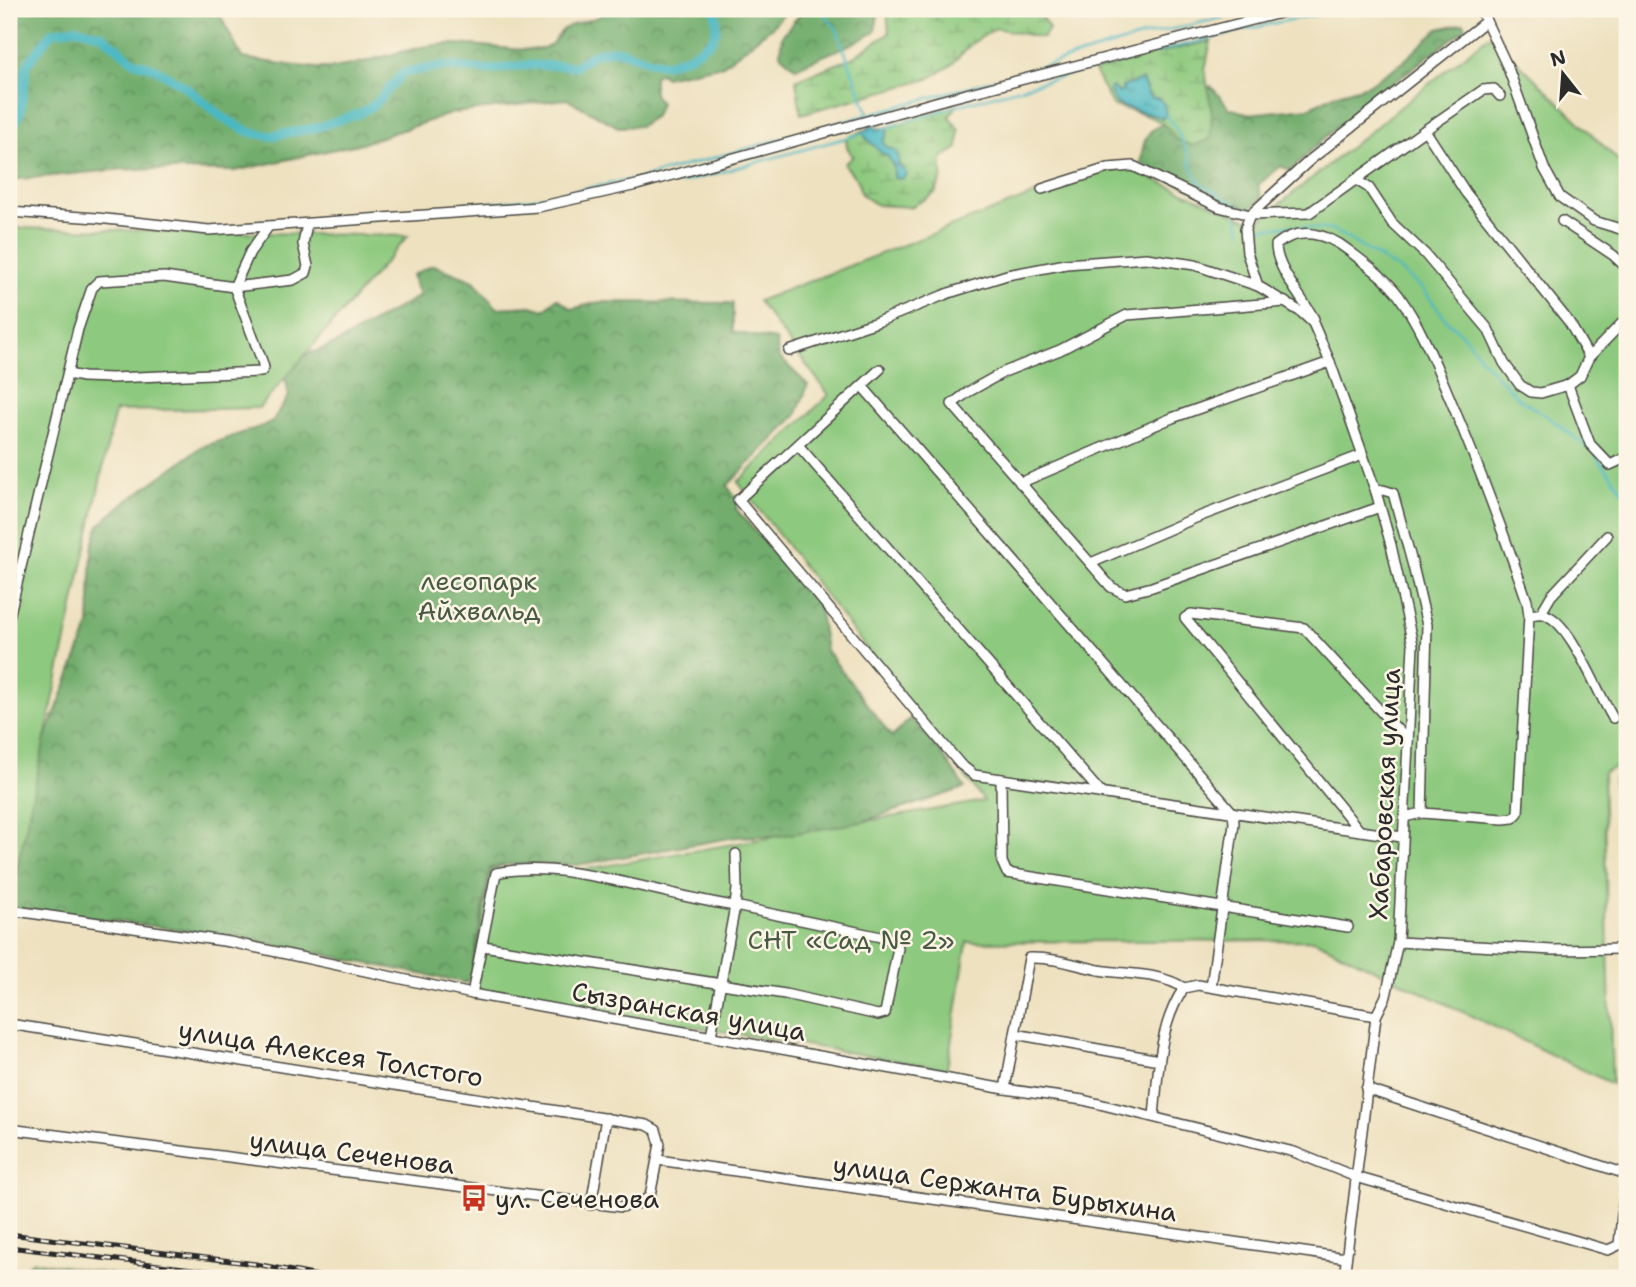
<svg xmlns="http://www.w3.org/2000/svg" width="1636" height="1287" viewBox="0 0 1636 1287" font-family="'Shantell Sans',sans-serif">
<defs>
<pattern id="forest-crowns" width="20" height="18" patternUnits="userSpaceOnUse" patternTransform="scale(1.75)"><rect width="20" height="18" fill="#72ad6d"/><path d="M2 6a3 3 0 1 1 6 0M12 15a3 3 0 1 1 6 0" fill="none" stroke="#5e8d5a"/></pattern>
<pattern id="wetland-marsh" width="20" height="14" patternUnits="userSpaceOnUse" patternTransform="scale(1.75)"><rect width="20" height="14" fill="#8dc97e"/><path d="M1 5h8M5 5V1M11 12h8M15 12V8" fill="none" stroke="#73a367"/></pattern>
<pattern id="water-ripples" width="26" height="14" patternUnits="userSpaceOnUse" patternTransform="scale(1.75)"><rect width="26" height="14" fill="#4ab8c3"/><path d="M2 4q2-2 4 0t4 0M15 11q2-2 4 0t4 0" fill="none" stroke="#3e969f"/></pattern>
</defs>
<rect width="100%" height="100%" fill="#fcf5e5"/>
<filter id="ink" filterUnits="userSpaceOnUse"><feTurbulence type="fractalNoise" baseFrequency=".0143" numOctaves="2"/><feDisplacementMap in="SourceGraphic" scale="14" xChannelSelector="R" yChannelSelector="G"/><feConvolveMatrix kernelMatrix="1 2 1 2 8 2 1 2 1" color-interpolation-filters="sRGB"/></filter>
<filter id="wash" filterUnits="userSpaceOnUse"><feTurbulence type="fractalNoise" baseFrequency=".00686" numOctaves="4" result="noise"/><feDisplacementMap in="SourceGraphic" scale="28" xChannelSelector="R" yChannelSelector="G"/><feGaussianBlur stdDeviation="1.57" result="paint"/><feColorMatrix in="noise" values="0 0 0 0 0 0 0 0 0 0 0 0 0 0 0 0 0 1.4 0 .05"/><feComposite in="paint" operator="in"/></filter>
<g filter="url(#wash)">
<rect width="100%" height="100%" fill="#eee1c0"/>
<g fill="url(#forest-crowns)" stroke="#4e6c4c" stroke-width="2">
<path d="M 9,9 L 217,9 L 242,58 C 266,61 311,70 333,68 C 373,63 412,44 453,44 C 479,44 519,53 544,48 C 554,46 556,36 563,30 C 573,21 590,22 602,15 L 600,9 L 788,9 L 772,27 L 723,65 L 665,77 L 661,73 L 654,76 L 654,94 L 660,103 L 655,116 L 640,126 L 618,127 L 567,99 L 453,113 L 363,143 L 235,171 L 125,169 L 9,180 Z"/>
<path d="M 804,9 L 879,9 L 875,32 C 850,47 822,55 796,68 L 780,54 L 782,36 Z"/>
<path d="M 1464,23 L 1466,28 C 1410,71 1338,119 1291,171 L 1281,166 L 1258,185 L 1262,198 L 1249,211 L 1240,204 L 1220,202 L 1169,179 L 1141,163 C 1143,129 1152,127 1182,118 L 1191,97 L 1211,86 L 1229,108 L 1248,114 L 1309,108 L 1334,95 L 1368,85 L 1402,63 L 1438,29 Z"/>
<path d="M 433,265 L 474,281 L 497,308 L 531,306 L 544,310 L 557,298 L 572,309 L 599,302 L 733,303 L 733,332 L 776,340 L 779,357 L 808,385 L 796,416 L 727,486 L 738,500 L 736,509 L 819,606 L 826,650 L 892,737 L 911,718 L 943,755 L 965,788 L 824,834 L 736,837 L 577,865 L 510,864 L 490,868 L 471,976 L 466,983 L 234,937 L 9,907 L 9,831 L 89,626 L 92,548 L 99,525 L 124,503 L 202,447 L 271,423 L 289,396 L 285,377 L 287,362 L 335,344 L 419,296 L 412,275 Z"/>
<path d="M 1627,767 L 1627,964 L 1622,869 L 1614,781 L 1620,769 Z"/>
<path d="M 33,1261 L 134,1278 L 11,1278 Z"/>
</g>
<g fill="url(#wetland-marsh)" stroke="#5c7a54" stroke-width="2">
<path d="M 887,9 L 1037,9 L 1049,29 L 1043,38 L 996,28 L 971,44 L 950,66 L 928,79 L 801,114 L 796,80 L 852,58 L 889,33 Z"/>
<path d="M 1211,41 L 1205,70 L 1212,114 L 1210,139 L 1193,146 L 1175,139 C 1166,116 1133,112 1112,105 L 1094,71 L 1158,53 Z"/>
<path d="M 958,105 L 949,116 L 959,130 L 958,148 L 942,158 L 942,177 L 935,193 L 911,207 L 877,205 L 861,194 L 858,181 L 844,164 L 853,157 L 847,147 L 846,138 L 869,128 L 870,120 L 876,128 L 886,128 Z"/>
</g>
<g fill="#8dc97e" stroke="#5c7a54" stroke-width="2">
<path d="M 1490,35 L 1627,169 L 1627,763 L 1603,772 L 1612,1084 L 1314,940 L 967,942 L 947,1069 L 470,989 L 492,869 L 581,870 L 984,801 L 738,482 L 829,395 L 758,301 L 1116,163 L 1256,223 Z"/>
<path d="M 9,226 L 16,228 L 408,236 L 259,408 L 115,411 L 9,906 Z"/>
</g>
<g fill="url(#water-ripples)" stroke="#3a7277" stroke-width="2">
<path d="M 1142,80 L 1150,97 L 1160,99 L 1164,104 L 1166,115 L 1163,118 L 1121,106 L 1115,102 L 1109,89 L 1112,87 L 1119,93 L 1123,90 L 1122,87 Z"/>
<path d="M 871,120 L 876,128 L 887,128 L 887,135 L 883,141 L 886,147 L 895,150 L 899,157 L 898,164 L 907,174 L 902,179 L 894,178 L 894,168 L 887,155 L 881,153 L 862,133 L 869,128 Z"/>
</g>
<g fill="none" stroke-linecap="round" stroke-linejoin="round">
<g stroke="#4ab8c3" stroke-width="2.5">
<path d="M 820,9 L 836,28 L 868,113"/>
<path d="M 1166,115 L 1173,123 L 1188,153 L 1192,168 L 1200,183 L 1240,207"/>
<path d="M 886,128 C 975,99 1066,75 1157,52 C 1222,35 1287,18 1354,9"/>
<path d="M 681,183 L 864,133"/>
<path d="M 415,210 L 530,199 L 641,178 L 1040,67 L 1143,36 L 1260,9"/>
<path d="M 1238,216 L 1241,230"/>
<path d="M 1254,229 L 1287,226 L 1333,230 L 1398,269 L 1422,288 L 1448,322 L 1465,337 L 1484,362 L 1520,400 L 1544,414 L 1589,448"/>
<path d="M 1596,456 L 1627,496"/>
</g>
<path stroke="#4ab8c3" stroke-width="9" d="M 9,134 L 20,113 L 27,65 L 52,32 L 76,28 L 102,35 L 133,61 L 156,69 L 184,86 L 222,117 L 249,132 L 271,136 L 315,128 L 361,113 L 375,104 L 403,73 L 442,66 L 487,70 L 527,65 L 576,66 L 593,54 L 611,50 L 622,51 L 650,61 L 666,64 L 690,56 L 711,41 L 716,31 L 716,9"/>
</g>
</g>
<g filter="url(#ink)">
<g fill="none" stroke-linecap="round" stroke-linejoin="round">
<defs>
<g id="minor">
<path d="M 1481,9 L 1486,21"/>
<path d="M 1425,130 L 1483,90 L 1494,89 L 1500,96"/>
<path d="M 1042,189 L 1108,168 L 1133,166 L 1219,207 L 1250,215 L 1309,213 L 1425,130 L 1466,193 L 1569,322 L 1589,357 L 1580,376 L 1568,385 L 1541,393 L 1531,392 L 1520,385 L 1504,363 L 1488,329 L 1425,254 L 1392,223 L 1369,188 L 1356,180"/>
<path d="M 9,212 L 97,218 L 209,230 L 538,207 L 637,185 L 939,101 L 1295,9"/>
<path d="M 1562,221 L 1613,255 L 1627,268"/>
<path d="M 1285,302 L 1127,315 L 1060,350 L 1004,372 L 968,392 L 952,404 L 1111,587 L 1125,594 L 1152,587 L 1380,507"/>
<path d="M 1312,322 L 1301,312 L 1258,286 L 1247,253 L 1245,229 L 1250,215 L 1310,160 L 1486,21 L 1508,68 L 1544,168 L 1560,197 L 1594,221 L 1627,231"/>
<path d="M 789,351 L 877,322 L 949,293 L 1007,275 L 1066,264 L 1146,258 L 1195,265 L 1258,286"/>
<path d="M 1589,357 L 1627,318"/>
<path d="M 880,369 L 738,500 L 960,764 L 974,775 L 1402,837"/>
<path d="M 68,374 L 83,377 L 112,378 L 261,372 L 264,368 L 262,361 L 234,287 L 293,280 L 306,273 L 308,266 L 303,244 L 307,224"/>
<path d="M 1568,385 L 1590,444 L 1610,465 L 1627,457"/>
<path d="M 862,386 L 1233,813 L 1234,823 L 1211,987"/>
<path d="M 798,445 L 1101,793"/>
<path d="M 1020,483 L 1172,418 L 1330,362"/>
<path d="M 1376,492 L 1383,490 L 1393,493 L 1413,566 L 1427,625 L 1422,813 L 1404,817"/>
<path d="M 1091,563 L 1193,519 L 1362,455"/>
<path d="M 1541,613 L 1551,596 L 1607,536"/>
<path d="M 1529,615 C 1537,614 1543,612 1550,617 C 1574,631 1597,692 1613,718"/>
<path d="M 9,617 L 78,329 L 92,288 L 99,281 L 164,277 L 234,287 L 250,252 L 268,227"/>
<path d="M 1001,779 L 1002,862 L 1007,873 L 1348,927"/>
<path d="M 1360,831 L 1185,618 L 1191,614 L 1304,628 L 1408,741"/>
<path d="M 9,910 L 230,942 L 472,994 L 1005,1089 L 1083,1100 L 1294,1152 L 1356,1177 L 1608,1250 L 1619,1245 L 1626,1174 L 1366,1089"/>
<path d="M 1398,942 L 1553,950 L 1623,949"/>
<path d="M 483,946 L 785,994 L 878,1015 L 885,1013 L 898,948 L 895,940 L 735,906 L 737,889 L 736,854"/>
<path d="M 472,994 L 496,873 C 564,858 664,896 735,906 L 711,1036"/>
<path d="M 9,1024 L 647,1125 L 656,1130 L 660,1144 L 650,1196 L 641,1203 L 622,1207 L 9,1129"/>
<path d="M 1015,1034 L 1159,1060"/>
<path d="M 1005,1089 L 1029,958 C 1052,957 1076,965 1099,970 C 1126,975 1160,972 1184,988"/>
<path d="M 1154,1117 C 1158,1074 1159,1024 1184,988 L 1198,985 L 1376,1016"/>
<path d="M 658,1160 L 1346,1258"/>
<path d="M 591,1205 L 606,1118"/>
<path d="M 1344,1278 L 1376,1016 L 1386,996 L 1398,942 L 1413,645 L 1391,545 L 1376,492 L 1330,362 L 1313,323 L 1314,319 C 1303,298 1276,269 1276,245 C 1299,226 1326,233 1348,250 C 1366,264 1386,278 1399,296 C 1422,328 1436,366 1451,401 C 1479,467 1504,534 1527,601 L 1529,615 L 1518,813 L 1513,818 L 1503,819 L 1422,813"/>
</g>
</defs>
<use href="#minor" stroke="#484641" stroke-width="12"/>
<use href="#minor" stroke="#fff" stroke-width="9"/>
<defs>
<g id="rail">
<path d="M 9,1234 L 256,1264 L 329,1278"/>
<path d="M 9,1247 L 267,1278"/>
</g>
</defs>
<use href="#rail" stroke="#2b2b2b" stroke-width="5"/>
<use href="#rail" stroke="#fcf5e5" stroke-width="2.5" stroke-dasharray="8" stroke-linecap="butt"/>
</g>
</g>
<defs>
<symbol id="bus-bare" viewBox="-9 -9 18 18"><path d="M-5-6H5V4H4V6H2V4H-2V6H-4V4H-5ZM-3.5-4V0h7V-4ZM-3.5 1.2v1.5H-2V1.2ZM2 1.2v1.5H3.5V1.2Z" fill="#c8321e" stroke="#fcf5e5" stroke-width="2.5" paint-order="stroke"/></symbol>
</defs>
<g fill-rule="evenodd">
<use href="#bus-bare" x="455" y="1179" width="38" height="38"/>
</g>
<g text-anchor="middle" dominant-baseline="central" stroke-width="5" stroke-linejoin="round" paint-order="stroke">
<g font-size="26" fill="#485a44" stroke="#fcf5e5">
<text x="479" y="580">лесопарк<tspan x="479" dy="30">Айхвальд</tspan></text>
<text x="851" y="939">СНТ «Сад № 2»</text>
</g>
<g font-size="26" fill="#2b2b2b" stroke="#fcf5e5">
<text transform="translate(1384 794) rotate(-87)">Хабаровская улица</text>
<text transform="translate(689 1011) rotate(10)">Сызранская улица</text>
<text transform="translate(331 1053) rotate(9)">улица Алексея Толстого</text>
<text transform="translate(352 1152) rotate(7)">улица Сеченова</text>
<text transform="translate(1005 1188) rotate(8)">улица Сержанта Бурыхина</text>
</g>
<g font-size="26" fill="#2b2b2b" stroke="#fcf5e5" text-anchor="start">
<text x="495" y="1198">ул. Сеченова</text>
</g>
</g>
<rect width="1636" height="1287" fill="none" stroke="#fcf5e5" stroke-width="35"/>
<g transform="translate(1563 74) rotate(343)" stroke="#fcf5e5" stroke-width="5" paint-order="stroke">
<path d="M0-5L12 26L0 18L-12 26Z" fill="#2b2b2b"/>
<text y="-10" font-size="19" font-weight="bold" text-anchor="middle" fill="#2b2b2b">N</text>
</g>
</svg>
